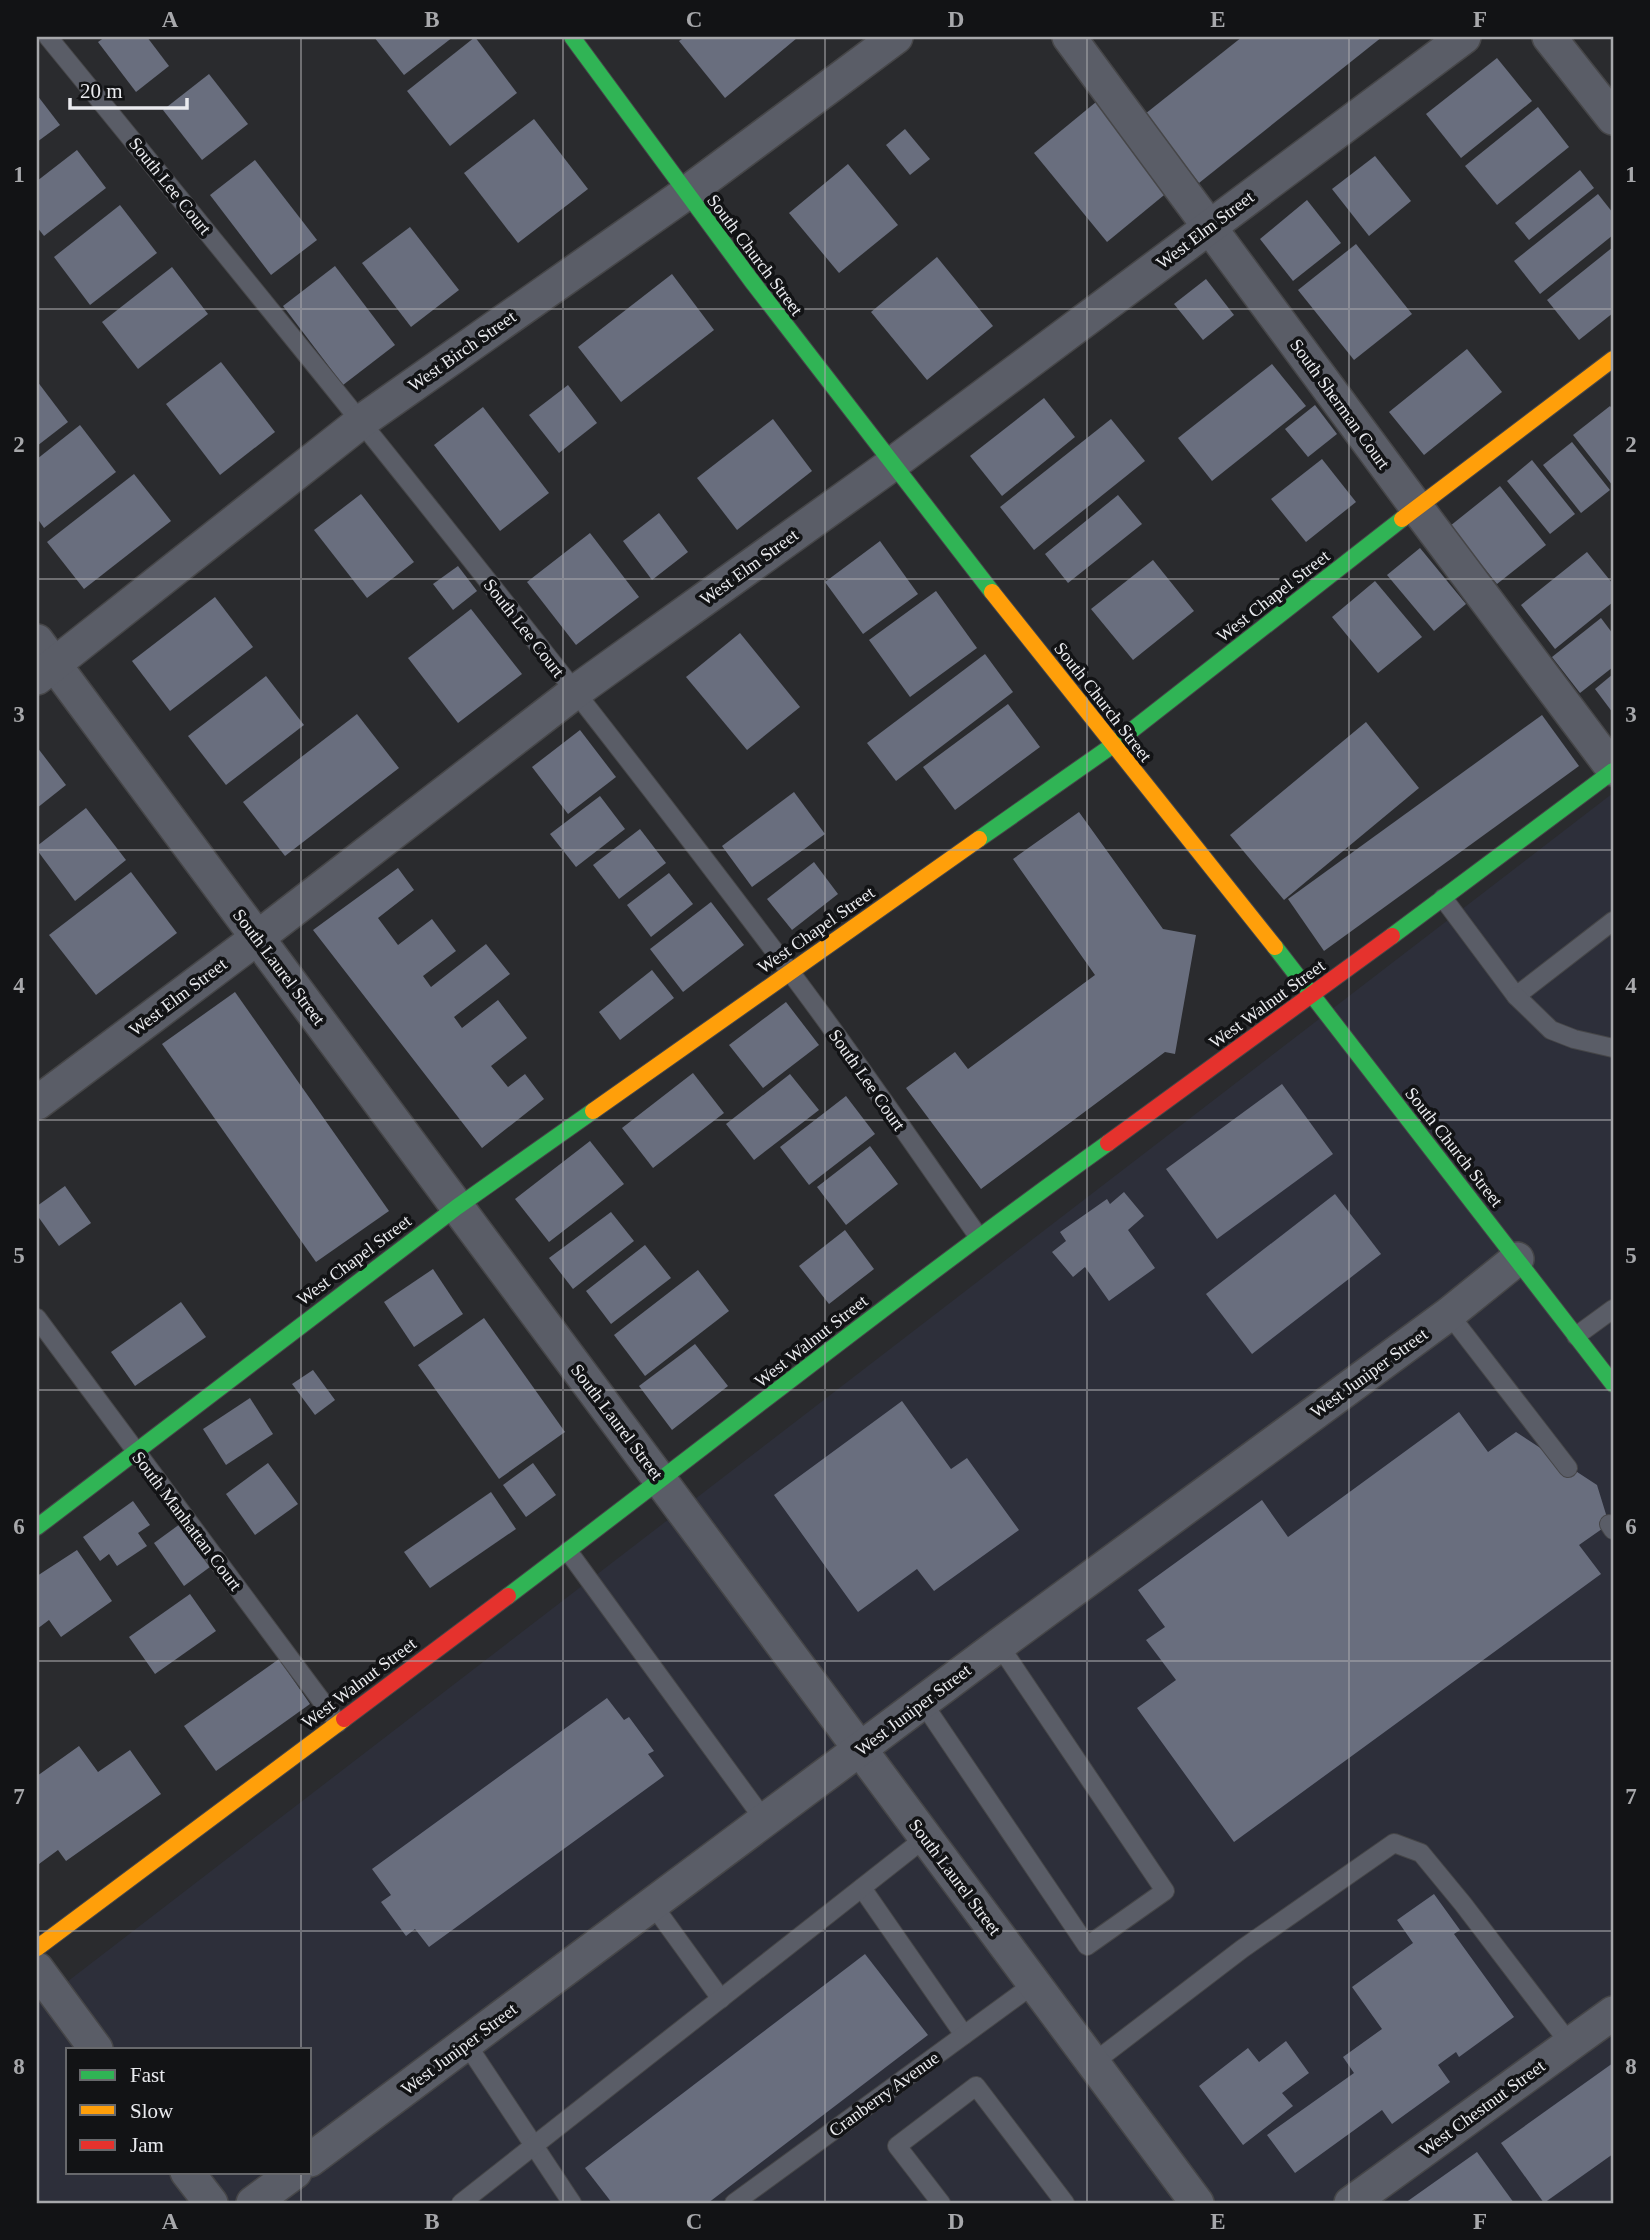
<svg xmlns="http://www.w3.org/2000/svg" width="1650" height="2240" viewBox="0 0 1650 2240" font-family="'Times New Roman',serif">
<rect width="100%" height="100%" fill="#2a2b2e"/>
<path fill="#2d2f3a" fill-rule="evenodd" d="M 1613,793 L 1613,2203 L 37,2203 L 37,2005 ZM 68,2049 L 310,2049 L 310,2172 L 68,2172 Z"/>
<g fill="#696e7e">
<path d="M 105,37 L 147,37 L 169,66 L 136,92 L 98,42 Z"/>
<path d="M 374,37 L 453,37 L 404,75 Z"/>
<path d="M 475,37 L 517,93 L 450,146 L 407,91 Z"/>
<path d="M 685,37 L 796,37 L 797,38 L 725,98 L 679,41 Z"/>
<path d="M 1242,37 L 1382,37 L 1199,183 L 1145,114 Z"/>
<path d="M 1497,58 L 1532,101 L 1461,158 L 1426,114 Z"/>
<path d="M 209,74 L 248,124 L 202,160 L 163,110 Z"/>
<path d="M 37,95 L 60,125 L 37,142 Z"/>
<path d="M 1096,102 L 1169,191 L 1107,242 L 1034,153 Z"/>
<path d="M 1538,107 L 1569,147 L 1497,205 L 1465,166 Z"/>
<path d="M 534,119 L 588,189 L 518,243 L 464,173 Z"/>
<path d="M 905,129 L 930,159 L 910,175 L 886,145 Z"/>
<path d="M 77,150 L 106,188 L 44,236 L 37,227 L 37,181 Z"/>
<path d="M 1375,156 L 1411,201 L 1369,236 L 1332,189 Z"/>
<path d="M 255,160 L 317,240 L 271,275 L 210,195 Z"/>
<path d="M 848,164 L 898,225 L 839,273 L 789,213 Z"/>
<path d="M 1580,170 L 1594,188 L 1529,240 L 1515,223 Z"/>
<path d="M 1598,194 L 1613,213 L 1613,235 L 1540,294 L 1514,261 Z"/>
<path d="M 1307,200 L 1341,243 L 1293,281 L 1260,239 Z"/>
<path d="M 120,205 L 157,253 L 90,305 L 54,257 Z"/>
<path d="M 410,227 L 459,290 L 411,327 L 362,263 Z"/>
<path d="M 1356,244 L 1412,314 L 1354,360 L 1298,290 Z"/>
<path d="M 1613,247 L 1613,313 L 1579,340 L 1547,300 Z"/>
<path d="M 937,257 L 993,326 L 927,380 L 871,312 Z"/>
<path d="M 335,266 L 395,345 L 343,385 L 283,306 Z"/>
<path d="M 172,267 L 208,314 L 138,369 L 102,322 Z"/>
<path d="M 672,274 L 714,330 L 621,402 L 578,347 Z"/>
<path d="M 1206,279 L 1234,315 L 1203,340 L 1174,304 Z"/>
<path d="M 1467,349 L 1502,392 L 1424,455 L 1389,412 Z"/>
<path d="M 221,362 L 275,432 L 220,475 L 166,404 Z"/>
<path d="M 1272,364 L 1306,406 L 1212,481 L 1178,438 Z"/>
<path d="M 37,381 L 68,422 L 37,446 Z"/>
<path d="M 568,385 L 597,423 L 559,453 L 529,415 Z"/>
<path d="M 1044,398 L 1075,437 L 1002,496 L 970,456 Z"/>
<path d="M 1315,405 L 1337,434 L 1308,457 L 1285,429 Z"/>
<path d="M 1610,406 L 1613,410 L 1613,486 L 1573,435 Z"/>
<path d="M 483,407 L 549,493 L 500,531 L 434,445 Z"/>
<path d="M 773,419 L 812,471 L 737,530 L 697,478 Z"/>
<path d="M 1111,419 L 1145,461 L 1034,550 L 1000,507 Z"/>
<path d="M 80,425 L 116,472 L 44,528 L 37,518 L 37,459 Z"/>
<path d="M 1572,442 L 1610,490 L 1581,513 L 1543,465 Z"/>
<path d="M 1322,459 L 1356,502 L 1306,542 L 1271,499 Z"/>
<path d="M 1532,460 L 1575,514 L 1550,534 L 1507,481 Z"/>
<path d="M 134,474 L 171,521 L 84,589 L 47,542 Z"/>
<path d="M 1500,486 L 1546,545 L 1497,584 L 1450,526 Z"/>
<path d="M 361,494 L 414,562 L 367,598 L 314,530 Z"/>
<path d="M 1118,495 L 1142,524 L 1068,583 L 1045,554 Z"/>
<path d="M 659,513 L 688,552 L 652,580 L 623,541 Z"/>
<path d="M 590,533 L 639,597 L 576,645 L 527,582 Z"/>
<path d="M 880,541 L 918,594 L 863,634 L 825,582 Z"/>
<path d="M 1420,548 L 1466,604 L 1434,631 L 1387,575 Z"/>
<path d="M 1587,552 L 1613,584 L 1613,602 L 1555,649 L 1521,605 Z"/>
<path d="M 1153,560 L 1194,611 L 1133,660 L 1091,609 Z"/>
<path d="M 458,566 L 477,591 L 453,610 L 433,584 Z"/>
<path d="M 1375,581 L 1422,637 L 1378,673 L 1332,617 Z"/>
<path d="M 936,591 L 977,648 L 910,697 L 869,640 Z"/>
<path d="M 215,597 L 253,647 L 170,711 L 132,661 Z"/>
<path d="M 471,609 L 522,674 L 458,723 L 408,658 Z"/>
<path d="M 1601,618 L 1613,634 L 1613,667 L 1580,693 L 1552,657 Z"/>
<path d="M 740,633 L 800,707 L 747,750 L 686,677 Z"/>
<path d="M 985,654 L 1013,692 L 896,781 L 867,743 Z"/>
<path d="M 1613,674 L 1613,713 L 1595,689 Z"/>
<path d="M 266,676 L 304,725 L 226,785 L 188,736 Z"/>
<path d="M 1008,704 L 1040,747 L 955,810 L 923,767 Z"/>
<path d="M 357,714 L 399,768 L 285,856 L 243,802 Z"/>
<path d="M 1542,715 L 1579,766 L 1324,951 L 1288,899 Z"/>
<path d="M 1366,722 L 1419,788 L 1284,900 L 1230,835 Z"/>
<path d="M 580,730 L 616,777 L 568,814 L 532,767 Z"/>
<path d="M 37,747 L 66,785 L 37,808 Z"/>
<path d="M 794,792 L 825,834 L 752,887 L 722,846 Z"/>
<path d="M 600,796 L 625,829 L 576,867 L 550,834 Z"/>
<path d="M 86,808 L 126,860 L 75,901 L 37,850 L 37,846 Z"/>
<path d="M 1079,812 L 1163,929 L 1196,935 L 1175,1054 L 1165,1052 L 981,1189 L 906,1088 L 955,1052 L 968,1069 L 1095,975 L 1013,859 Z"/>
<path d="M 640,829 L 666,863 L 619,899 L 593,865 Z"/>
<path d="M 814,862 L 838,894 L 792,930 L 767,899 Z"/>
<path d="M 398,868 L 414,890 L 378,918 L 398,945 L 432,919 L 456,951 L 423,976 L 431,987 L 486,944 L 510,974 L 454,1017 L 462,1028 L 498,1000 L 527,1038 L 491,1066 L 508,1087 L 525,1074 L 544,1099 L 482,1148 L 313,930 Z"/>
<path d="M 131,872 L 177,933 L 96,995 L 49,935 Z"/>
<path d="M 669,873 L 693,904 L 651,937 L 627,905 Z"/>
<path d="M 711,902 L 744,945 L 683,992 L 650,949 Z"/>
<path d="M 652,970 L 674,998 L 620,1040 L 599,1012 Z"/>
<path d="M 235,992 L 389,1211 L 316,1262 L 162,1044 Z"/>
<path d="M 786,1002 L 819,1045 L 763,1088 L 729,1045 Z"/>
<path d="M 693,1073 L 724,1113 L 653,1168 L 622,1128 Z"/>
<path d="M 790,1074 L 819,1110 L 754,1160 L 726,1124 Z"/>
<path d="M 1282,1084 L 1333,1154 L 1217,1239 L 1166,1169 Z"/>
<path d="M 846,1096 L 875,1134 L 809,1185 L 780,1147 Z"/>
<path d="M 590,1141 L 624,1184 L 549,1242 L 515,1199 Z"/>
<path d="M 870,1146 L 898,1184 L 846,1225 L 817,1187 Z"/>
<path d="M 65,1186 L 91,1223 L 59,1246 L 37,1215 L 37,1206 Z"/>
<path d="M 1124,1192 L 1144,1216 L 1128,1230 L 1155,1268 L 1109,1301 L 1085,1267 L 1073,1277 L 1052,1252 L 1066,1241 L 1060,1232 L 1107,1199 L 1110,1204 Z"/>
<path d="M 1335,1194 L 1381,1254 L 1252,1354 L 1206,1294 Z"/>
<path d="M 611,1212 L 634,1241 L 573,1289 L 549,1258 Z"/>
<path d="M 845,1230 L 874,1269 L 829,1304 L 799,1266 Z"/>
<path d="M 645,1245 L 671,1278 L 611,1324 L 586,1291 Z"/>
<path d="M 433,1269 L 463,1314 L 414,1347 L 384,1302 Z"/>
<path d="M 698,1270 L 729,1311 L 645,1376 L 614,1335 Z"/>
<path d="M 181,1302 L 206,1337 L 135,1386 L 111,1352 Z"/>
<path d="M 484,1318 L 565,1432 L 499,1479 L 418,1365 Z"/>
<path d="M 695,1344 L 728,1386 L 672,1430 L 639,1386 Z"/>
<path d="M 313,1370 L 335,1400 L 315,1415 L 292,1384 Z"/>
<path d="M 250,1398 L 273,1434 L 226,1465 L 203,1429 Z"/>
<path d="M 902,1401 L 951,1469 L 967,1458 L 1019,1530 L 934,1591 L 917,1569 L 858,1612 L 774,1495 Z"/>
<path d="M 1459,1412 L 1488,1452 L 1516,1432 L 1597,1485 L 1609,1524 L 1579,1545 L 1601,1574 L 1234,1842 L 1137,1708 L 1176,1680 L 1146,1640 L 1165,1627 L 1138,1590 L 1262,1500 L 1288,1537 Z"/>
<path d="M 268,1463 L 298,1504 L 255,1535 L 226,1494 Z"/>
<path d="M 533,1463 L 556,1495 L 526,1517 L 503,1485 Z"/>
<path d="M 491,1492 L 516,1529 L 430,1588 L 404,1552 Z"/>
<path d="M 133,1501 L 150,1525 L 138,1533 L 147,1546 L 117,1566 L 109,1554 L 100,1561 L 83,1537 Z"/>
<path d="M 180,1524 L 210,1567 L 184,1586 L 154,1543 Z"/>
<path d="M 77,1550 L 112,1601 L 61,1637 L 49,1620 L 37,1629 L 37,1576 Z"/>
<path d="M 190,1594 L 216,1631 L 155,1674 L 129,1637 Z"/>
<path d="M 279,1659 L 310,1704 L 216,1771 L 184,1726 Z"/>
<path d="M 607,1698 L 624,1720 L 629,1717 L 654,1751 L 648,1754 L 664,1776 L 429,1947 L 415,1929 L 406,1936 L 381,1902 L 391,1895 L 372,1869 Z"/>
<path d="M 79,1746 L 98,1772 L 130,1750 L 161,1794 L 66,1861 L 58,1850 L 39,1864 L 37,1861 L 37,1776 Z"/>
<path d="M 1434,1894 L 1460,1930 L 1454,1934 L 1514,2017 L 1459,2057 L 1456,2052 L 1438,2065 L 1450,2082 L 1392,2124 L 1382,2110 L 1295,2173 L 1267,2135 L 1354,2073 L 1343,2057 L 1382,2029 L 1352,1987 L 1413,1943 L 1397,1920 Z"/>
<path d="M 865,1954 L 928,2035 L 708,2203 L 612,2203 L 585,2168 Z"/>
<path d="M 1286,2041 L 1309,2073 L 1282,2093 L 1293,2106 L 1243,2145 L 1199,2086 L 1248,2048 L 1259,2062 Z"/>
<path d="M 1613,2063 L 1613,2154 L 1544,2203 L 1501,2143 Z"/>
<path d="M 1477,2152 L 1514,2203 L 1405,2203 Z"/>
</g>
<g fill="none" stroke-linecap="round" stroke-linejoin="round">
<defs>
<g id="lane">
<path d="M 48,37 C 299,344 550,652 788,969 C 854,1056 915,1147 978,1236"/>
<path d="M 1443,898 L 1516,996 L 1613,921"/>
<path d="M 1516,996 L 1551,1030 L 1574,1039 L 1613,1048"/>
<path d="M 1449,1314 L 1568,1468"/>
<path d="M 37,1318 L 338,1723"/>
<path d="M 1576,1336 L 1613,1309"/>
<path d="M 1609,1524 L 1613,1530"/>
<path d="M 568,1551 L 765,1821"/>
<path d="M 923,1703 L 1087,1946 L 1165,1891 L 999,1645"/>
<path d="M 862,1888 L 964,2035"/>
<path d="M 653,1905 L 721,1999"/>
<path d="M 466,2043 L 572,2203"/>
<path d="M 1093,2063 L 1242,1949 L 1394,1843 L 1421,1853 L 1463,1904 L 1570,2044"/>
<path d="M 461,2203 L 925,1838"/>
<path d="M 734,2203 L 1034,1984"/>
<path d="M 941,2203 L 897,2146 L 976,2086 L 1065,2203"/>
</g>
<g id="street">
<path d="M 1069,37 L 1417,508 L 1613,769"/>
<path d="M 1549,37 L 1613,118"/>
<path d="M 37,641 L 1197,2203"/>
<path d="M 37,678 L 362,421 L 685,194 L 896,37"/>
<path d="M 37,1103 L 257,938 L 575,692 L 891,465 L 1464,37"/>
<path d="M 37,1969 L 96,2049"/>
<path d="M 310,2160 L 999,1645 L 1449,1314 L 1517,1259"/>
<path d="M 187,2172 L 211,2203"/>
<path d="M 253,2203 L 295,2172"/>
<path d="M 1351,2203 L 1613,2013"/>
</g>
<g id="fast">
<path d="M 572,37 L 751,280 L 992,592"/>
<path d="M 979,839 L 1113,745 L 1402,519"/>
<path d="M 1392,936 L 1613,771"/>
<path d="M 1275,947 L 1613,1384"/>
<path d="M 37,1527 L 457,1207 L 593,1111"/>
<path d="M 508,1596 C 708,1445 904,1289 1108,1143"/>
</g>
<g id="slow">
<path d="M 1402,519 L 1613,359"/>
<path d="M 992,592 L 1275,947"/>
<path d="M 593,1111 L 979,839"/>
<path d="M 37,1948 L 344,1719"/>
</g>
<g id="jam">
<path d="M 1108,1143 L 1392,936"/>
<path d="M 344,1719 L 508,1596"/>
</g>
</defs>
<use href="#lane" stroke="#464648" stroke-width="20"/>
<use href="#street" stroke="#464648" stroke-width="36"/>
<use href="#fast" stroke="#464648" stroke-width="18"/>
<use href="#slow" stroke="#464648" stroke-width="18"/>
<use href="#jam" stroke="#464648" stroke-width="18"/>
<use href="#lane" stroke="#5a5d67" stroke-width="18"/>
<use href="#street" stroke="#5a5d67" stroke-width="33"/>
<use href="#fast" stroke="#30b455" stroke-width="16"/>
<use href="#slow" stroke="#ff9f0a" stroke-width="16"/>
<use href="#jam" stroke="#e5322d" stroke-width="16"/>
</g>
<path fill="none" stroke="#a7a8ab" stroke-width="2" stroke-opacity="0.55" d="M 301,37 L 301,2049M 563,37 L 563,2203M 825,37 L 825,2203M 1087,37 L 1087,2203M 1349,37 L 1349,2203M 37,309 L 1613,309M 37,579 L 1613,579M 37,850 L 1613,850M 37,1120 L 1613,1120M 37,1390 L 1613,1390M 37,1661 L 1613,1661M 37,1931 L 1613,1931M 301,2172 L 301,2203"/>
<g text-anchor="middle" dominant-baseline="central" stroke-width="7" stroke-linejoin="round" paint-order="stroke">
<g font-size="18" fill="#eaebef" stroke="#121315">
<text transform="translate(170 186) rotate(51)">South Lee Court</text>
<text transform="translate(1205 230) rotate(-37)">West Elm Street</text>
<text transform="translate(755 255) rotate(53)">South Church Street</text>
<text transform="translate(462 351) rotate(-35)">West Birch Street</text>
<text transform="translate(1340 404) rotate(54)">South Sherman Court</text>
<text transform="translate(749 567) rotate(-36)">West Elm Street</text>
<text transform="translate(1273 596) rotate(-38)">West Chapel Street</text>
<text transform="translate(524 628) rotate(52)">South Lee Court</text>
<text transform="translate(1103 702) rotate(52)">South Church Street</text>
<text transform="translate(816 930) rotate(-35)">West Chapel Street</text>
<text transform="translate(279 967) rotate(53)">South Laurel Street</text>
<text transform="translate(178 997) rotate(-37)">West Elm Street</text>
<text transform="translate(1267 1004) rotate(-36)">West Walnut Street</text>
<text transform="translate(867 1080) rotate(55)">South Lee Court</text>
<text transform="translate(1454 1147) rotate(52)">South Church Street</text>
<text transform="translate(354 1260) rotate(-37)">West Chapel Street</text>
<text transform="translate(811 1341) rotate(-38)">West Walnut Street</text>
<text transform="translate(1369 1373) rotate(-36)">West Juniper Street</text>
<text transform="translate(617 1422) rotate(53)">South Laurel Street</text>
<text transform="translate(187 1521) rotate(53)">South Manhattan Court</text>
<text transform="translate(359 1683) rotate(-37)">West Walnut Street</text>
<text transform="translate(913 1710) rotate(-37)">West Juniper Street</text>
<text transform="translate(955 1877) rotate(53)">South Laurel Street</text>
<text transform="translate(459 2049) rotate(-37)">West Juniper Street</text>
<text transform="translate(884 2094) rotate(-36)">Cranberry Avenue</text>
<text transform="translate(1482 2108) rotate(-36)">West Chestnut Street</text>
</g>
</g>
<rect width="1650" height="2240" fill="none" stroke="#121315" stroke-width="77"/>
<rect x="66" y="2048" width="245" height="126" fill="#121315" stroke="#68696c" stroke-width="2"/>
<rect x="80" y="2070" width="35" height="10" fill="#30b455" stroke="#68696c" stroke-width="2"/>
<text x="130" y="2082" font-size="21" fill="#eaebef">Fast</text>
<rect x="80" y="2105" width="35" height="10" fill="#ff9f0a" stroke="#68696c" stroke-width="2"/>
<text x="130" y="2118" font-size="21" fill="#eaebef">Slow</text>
<rect x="80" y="2140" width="35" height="10" fill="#e5322d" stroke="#68696c" stroke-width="2"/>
<text x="130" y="2152" font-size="21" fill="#eaebef">Jam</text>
<path d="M70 98v10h117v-10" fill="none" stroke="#eaebef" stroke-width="3.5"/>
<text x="80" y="98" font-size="21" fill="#eaebef" stroke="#121315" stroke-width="5" paint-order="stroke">20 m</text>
<rect x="38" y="38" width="1574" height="2164" fill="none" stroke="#a7a8ab" stroke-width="2.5"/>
<g font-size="23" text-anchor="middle" font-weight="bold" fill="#a7a8ab">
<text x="170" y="27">A</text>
<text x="432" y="27">B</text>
<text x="694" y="27">C</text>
<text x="956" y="27">D</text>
<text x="1218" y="27">E</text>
<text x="1480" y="27">F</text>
<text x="19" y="182">1</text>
<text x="1631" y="182">1</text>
<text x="19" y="452">2</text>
<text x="1631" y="452">2</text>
<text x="19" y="722">3</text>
<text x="1631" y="722">3</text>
<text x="19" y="993">4</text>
<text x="1631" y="993">4</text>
<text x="19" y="1263">5</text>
<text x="1631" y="1263">5</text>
<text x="19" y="1534">6</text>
<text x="1631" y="1534">6</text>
<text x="19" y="1804">7</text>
<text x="1631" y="1804">7</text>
<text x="19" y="2074">8</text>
<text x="1631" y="2074">8</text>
<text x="170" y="2229">A</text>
<text x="432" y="2229">B</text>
<text x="694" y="2229">C</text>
<text x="956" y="2229">D</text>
<text x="1218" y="2229">E</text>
<text x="1480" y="2229">F</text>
</g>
</svg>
